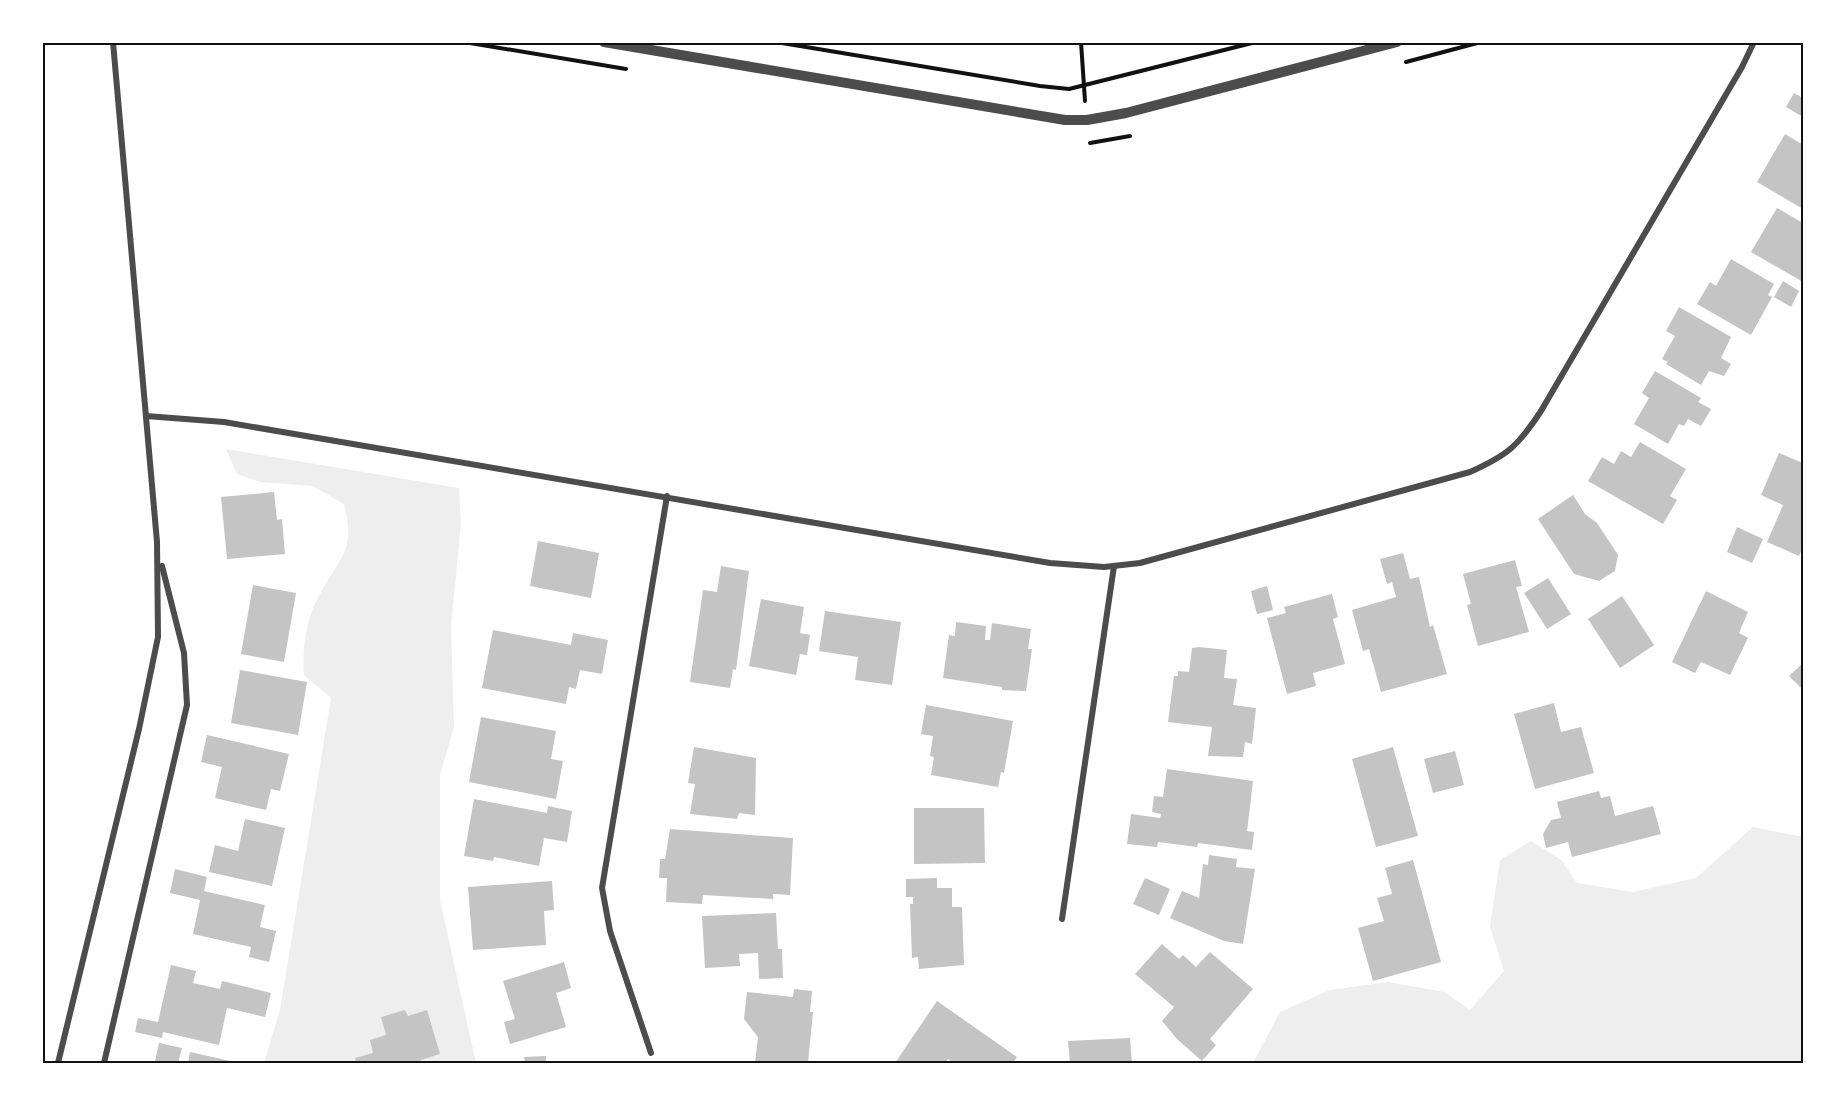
<svg xmlns="http://www.w3.org/2000/svg" width="1845" height="1105" viewBox="0 0 1845 1105" font-family="'Noto Sans',sans-serif">
<rect width="100%" height="100%" fill="#fff"/>
<g fill="#eee">
<path d="M 226,449 L 459,488 L 461,524 L 451,626 L 454,727 L 440,775 L 440,900 L 476,1063 L 264,1063 L 280,1010 L 331,698 L 304,675 C 302,648 306,618 320,594 C 341,555 356,551 344,504 L 313,486 L 260,482 L 237,474 Z"/>
<path d="M 1753,827 L 1803,837 L 1803,1063 L 1253,1063 L 1280,1012 L 1330,990 L 1388,982 L 1444,992 L 1470,1010 L 1504,971 L 1490,927 L 1500,860 L 1531,841 L 1561,860 L 1577,883 L 1633,892 L 1696,878 Z"/>
</g>
<g fill="#c4c4c4">
<path d="M 1794,93 L 1803,98 L 1803,117 L 1786,107 Z"/>
<path d="M 1785,134 L 1803,145 L 1803,209 L 1757,182 Z"/>
<path d="M 1777,208 L 1803,223 L 1803,282 L 1751,252 Z"/>
<path d="M 1731,259 L 1774,284 L 1768,295 L 1772,297 L 1751,335 L 1697,304 L 1710,282 L 1716,286 Z"/>
<path d="M 1783,281 L 1799,291 L 1791,307 L 1774,297 Z"/>
<path d="M 1679,307 L 1731,337 L 1721,358 L 1731,364 L 1724,376 L 1709,371 L 1701,385 L 1666,364 L 1668,362 L 1662,359 L 1675,336 L 1666,331 Z"/>
<path d="M 1655,371 L 1701,398 L 1698,402 L 1711,409 L 1701,426 L 1688,419 L 1684,426 L 1679,424 L 1668,444 L 1634,424 L 1649,398 L 1642,393 Z"/>
<path d="M 1640,442 L 1686,469 L 1670,496 L 1677,500 L 1663,524 L 1588,481 L 1602,457 L 1614,464 L 1621,451 L 1631,457 Z"/>
<path d="M 1779,453 L 1803,463 L 1803,546 L 1799,556 L 1767,542 L 1783,505 L 1761,495 Z"/>
<path d="M 274,492 L 277,520 L 282,519 L 285,554 L 227,559 L 221,497 Z"/>
<path d="M 1573,495 L 1585,514 L 1597,523 L 1618,555 L 1615,571 L 1599,581 L 1574,574 L 1538,519 Z"/>
<path d="M 1737,527 L 1763,539 L 1752,563 L 1727,552 Z"/>
<path d="M 538,541 L 599,553 L 591,598 L 530,586 Z"/>
<path d="M 1403,553 L 1410,579 L 1419,577 L 1430,627 L 1433,625 L 1447,674 L 1381,692 L 1369,649 L 1363,651 L 1352,610 L 1396,597 L 1392,582 L 1387,584 L 1380,559 Z"/>
<path d="M 1515,560 L 1522,586 L 1516,587 L 1529,632 L 1478,646 L 1467,605 L 1471,604 L 1463,574 Z"/>
<path d="M 721,566 L 749,571 L 736,670 L 733,669 L 730,688 L 690,682 L 703,590 L 717,592 Z"/>
<path d="M 1548,578 L 1571,614 L 1547,629 L 1524,593 Z"/>
<path d="M 253,585 L 296,593 L 284,662 L 241,654 Z"/>
<path d="M 1267,586 L 1273,610 L 1257,614 L 1251,591 Z"/>
<path d="M 1706,591 L 1748,612 L 1739,633 L 1748,638 L 1730,675 L 1701,662 L 1695,673 L 1672,662 Z"/>
<path d="M 1332,594 L 1338,617 L 1333,619 L 1345,664 L 1313,673 L 1316,686 L 1287,694 L 1267,618 L 1286,613 L 1284,607 Z"/>
<path d="M 1622,596 L 1654,645 L 1620,668 L 1588,619 Z"/>
<path d="M 761,599 L 804,607 L 800,633 L 810,635 L 807,655 L 800,654 L 796,675 L 749,666 Z"/>
<path d="M 825,611 L 901,622 L 892,685 L 855,680 L 858,657 L 819,651 Z"/>
<path d="M 956,622 L 986,626 L 985,640 L 990,640 L 992,623 L 1031,629 L 1028,649 L 1032,649 L 1026,691 L 1002,690 L 1002,687 L 943,678 L 949,635 L 955,636 Z"/>
<path d="M 493,630 L 571,645 L 573,633 L 608,640 L 602,674 L 580,670 L 576,689 L 569,687 L 566,704 L 482,688 Z"/>
<path d="M 1199,647 L 1227,650 L 1224,678 L 1237,679 L 1233,705 L 1256,708 L 1252,744 L 1245,742 L 1243,757 L 1208,756 L 1212,727 L 1168,722 L 1174,676 L 1178,676 L 1178,671 L 1189,672 L 1192,648 Z"/>
<path d="M 1803,663 L 1803,690 L 1789,676 Z"/>
<path d="M 240,670 L 307,682 L 298,735 L 231,723 Z"/>
<path d="M 1554,703 L 1561,732 L 1581,727 L 1594,773 L 1535,789 L 1514,714 Z"/>
<path d="M 926,705 L 1013,721 L 1004,773 L 1001,772 L 998,787 L 931,775 L 934,757 L 930,756 L 933,736 L 921,734 Z"/>
<path d="M 481,717 L 556,731 L 551,759 L 563,761 L 556,799 L 469,782 Z"/>
<path d="M 207,735 L 289,754 L 280,791 L 271,789 L 266,810 L 215,798 L 222,767 L 201,762 Z"/>
<path d="M 694,747 L 756,758 L 755,815 L 739,813 L 737,819 L 690,814 L 695,784 L 688,783 Z"/>
<path d="M 1393,747 L 1418,836 L 1376,847 L 1352,759 Z"/>
<path d="M 1455,751 L 1464,785 L 1433,793 L 1424,759 Z"/>
<path d="M 1167,769 L 1253,781 L 1247,831 L 1254,832 L 1252,850 L 1198,843 L 1197,847 L 1158,842 L 1157,847 L 1127,844 L 1131,814 L 1160,818 L 1161,814 L 1152,812 L 1154,796 L 1163,797 Z"/>
<path d="M 1599,791 L 1601,798 L 1610,796 L 1615,816 L 1653,806 L 1661,834 L 1572,857 L 1568,842 L 1546,848 L 1543,834 L 1551,820 L 1561,818 L 1557,802 Z"/>
<path d="M 474,799 L 547,813 L 548,806 L 572,811 L 567,842 L 544,838 L 539,866 L 494,857 L 493,861 L 464,856 Z"/>
<path d="M 914,808 L 984,808 L 985,863 L 914,864 Z"/>
<path d="M 245,819 L 285,828 L 272,886 L 209,872 L 215,845 L 238,851 Z"/>
<path d="M 670,829 L 793,838 L 790,895 L 773,894 L 773,899 L 703,895 L 702,904 L 666,902 L 667,878 L 659,878 L 660,859 L 665,859 Z"/>
<path d="M 1209,855 L 1237,859 L 1236,867 L 1255,869 L 1243,944 L 1224,941 L 1170,918 L 1182,891 L 1199,898 L 1203,864 L 1208,865 Z"/>
<path d="M 1413,860 L 1441,962 L 1373,981 L 1358,928 L 1384,921 L 1377,898 L 1392,894 L 1385,868 Z"/>
<path d="M 175,869 L 207,877 L 204,891 L 265,905 L 260,927 L 276,931 L 269,962 L 249,957 L 251,947 L 193,934 L 200,900 L 170,893 Z"/>
<path d="M 937,878 L 937,888 L 952,888 L 952,907 L 962,907 L 964,965 L 919,969 L 918,957 L 912,958 L 910,904 L 913,904 L 913,897 L 906,897 L 906,879 Z"/>
<path d="M 1145,878 L 1170,889 L 1159,915 L 1133,904 Z"/>
<path d="M 552,881 L 554,910 L 544,911 L 546,945 L 473,950 L 468,887 Z"/>
<path d="M 776,913 L 778,949 L 782,949 L 783,978 L 759,979 L 758,953 L 739,954 L 740,966 L 705,968 L 702,916 Z"/>
<path d="M 1162,944 L 1179,959 L 1183,955 L 1196,967 L 1210,952 L 1253,989 L 1210,1039 L 1216,1045 L 1202,1061 L 1177,1039 L 1162,1021 L 1174,1007 L 1135,974 Z"/>
<path d="M 564,962 L 571,988 L 556,993 L 566,1027 L 510,1044 L 504,1022 L 515,1019 L 503,981 Z"/>
<path d="M 171,965 L 196,971 L 193,983 L 220,989 L 222,981 L 271,993 L 265,1017 L 227,1008 L 219,1045 L 163,1032 L 162,1038 L 135,1032 L 138,1018 L 158,1022 Z"/>
<path d="M 794,989 L 812,991 L 810,1012 L 813,1012 L 808,1063 L 755,1063 L 758,1037 L 744,1019 L 747,992 L 793,997 Z"/>
<path d="M 937,1001 L 1017,1057 L 1013,1063 L 953,1063 L 948,1059 L 945,1063 L 895,1063 Z"/>
<path d="M 405,1010 L 408,1016 L 427,1010 L 440,1054 L 421,1060 L 421,1063 L 356,1063 L 355,1058 L 373,1053 L 370,1040 L 386,1035 L 381,1017 Z"/>
<path d="M 1130,1038 L 1132,1063 L 1070,1063 L 1068,1041 Z"/>
<path d="M 159,1043 L 182,1048 L 178,1063 L 155,1061 Z"/>
<path d="M 190,1052 L 235,1062 L 235,1063 L 188,1063 Z"/>
<path d="M 546,1056 L 546,1063 L 525,1063 L 524,1057 Z"/>
</g>
<g fill="none" stroke-linecap="round" stroke-linejoin="round">
<g stroke="#111" stroke-width="4">
<path d="M 464,42 L 626,69"/>
<path d="M 776,42 L 1040,86 L 1069,89 L 1256,42"/>
<path d="M 1081,42 L 1085,101"/>
<path d="M 1406,62 L 1481,42"/>
<path d="M 1090,143 L 1130,136"/>
</g>
<g stroke="#4c4c4c" stroke-width="6">
<path d="M 146,416 L 224,422 L 1050,563 L 1104,567 L 1140,563 L 1470,472 C 1508,455 1518,446 1541,411 L 1742,67 L 1754,42"/>
<path d="M 1062,919 L 1114,566"/>
<path d="M 651,1053 L 610,931 L 602,888 L 667,496"/>
<path d="M 58,1063 L 139,729 L 158,637 L 157,542 L 113,42"/>
<path d="M 104,1063 L 187,705 L 184,653 L 162,566"/>
</g>
<path stroke="#4c4c4c" stroke-width="10" d="M 604,42 L 1065,120 L 1087,120 L 1126,113 L 1397,42"/>
</g>
<rect width="1845" height="1105" fill="none" stroke="#ffffff" stroke-width="87"/>
<rect x="44" y="44" width="1758" height="1018" fill="none" stroke="#111" stroke-width="2"/>
</svg>
